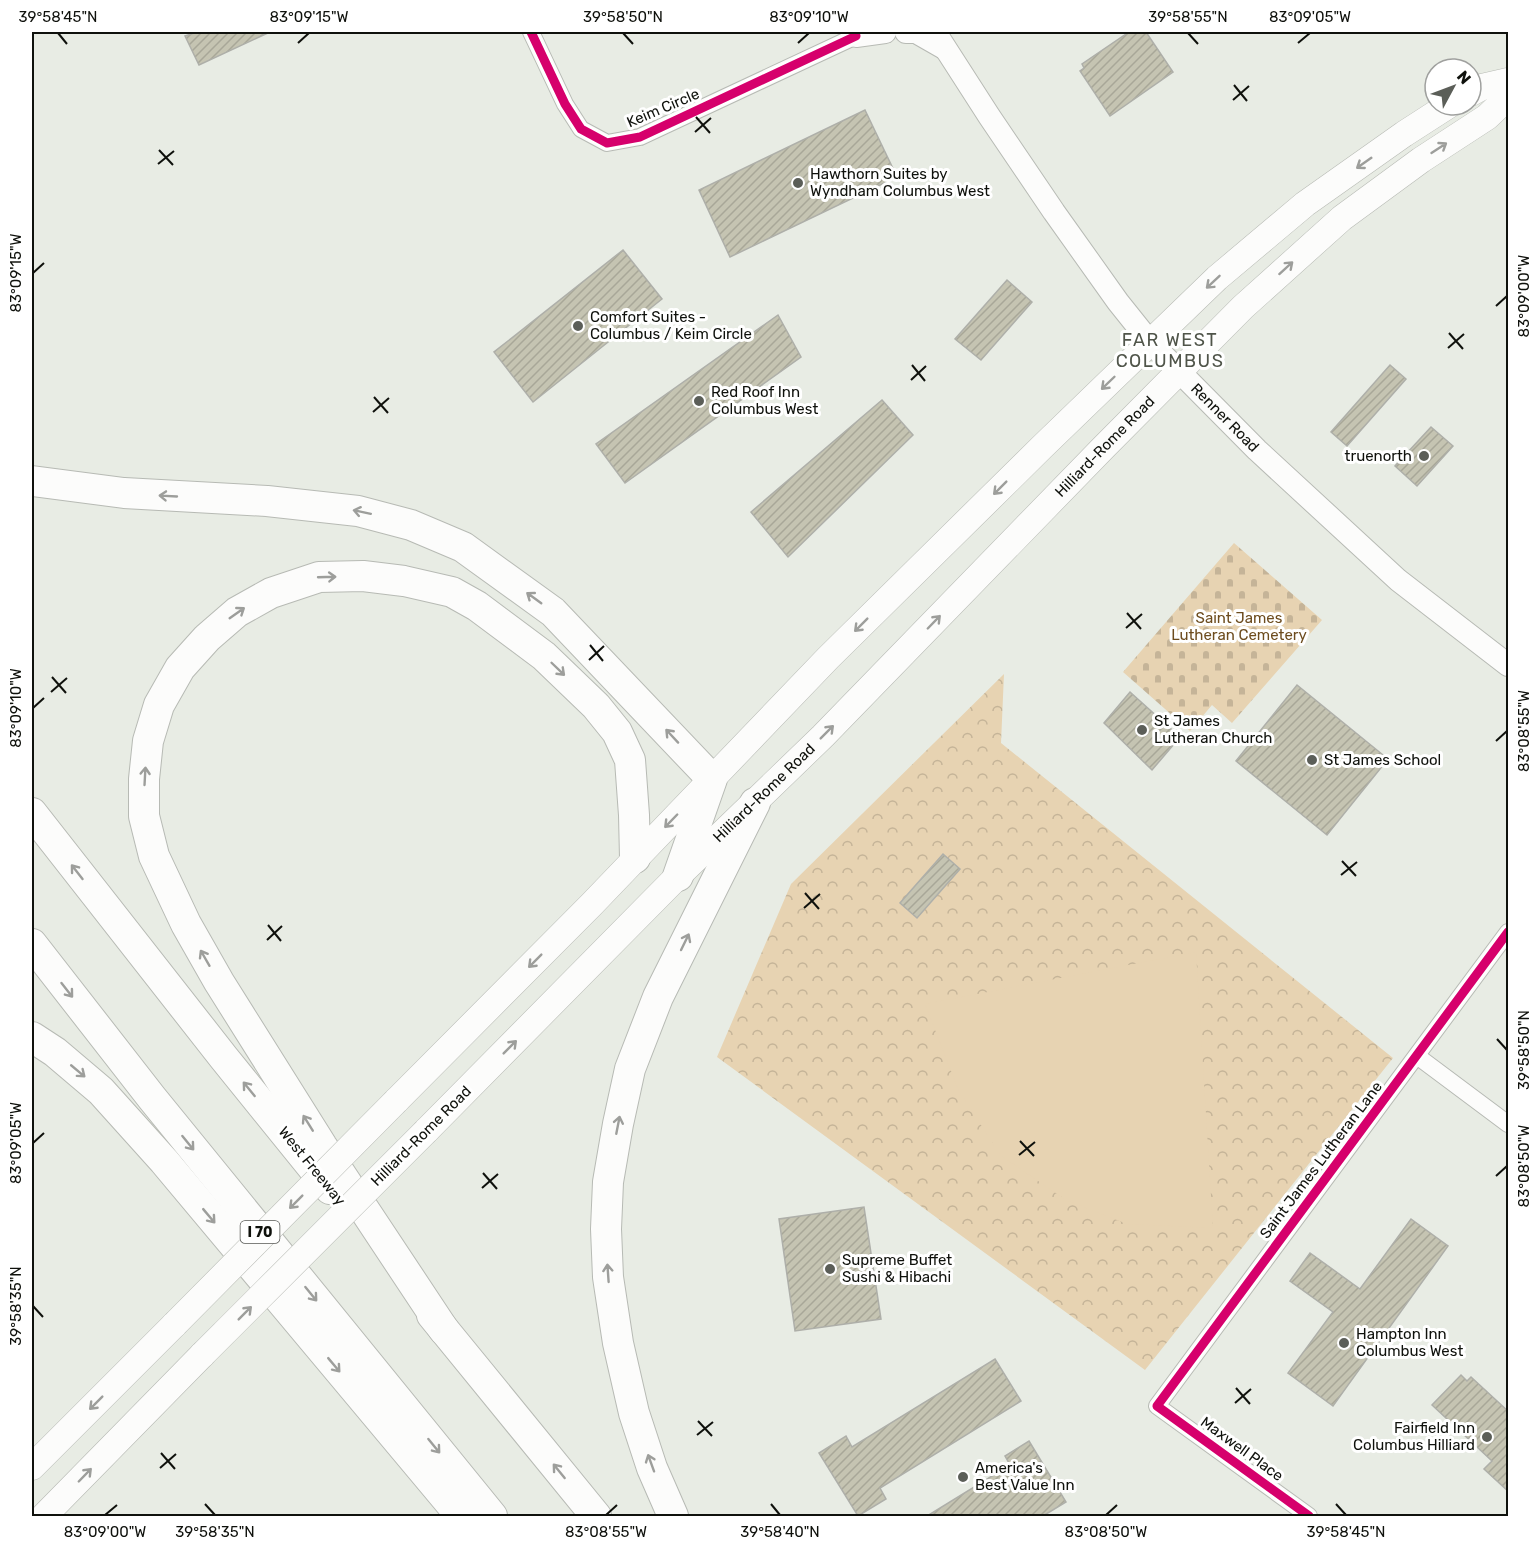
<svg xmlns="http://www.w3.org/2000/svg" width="1540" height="1548" viewBox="0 0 1540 1548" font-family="Rubik,sans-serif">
<defs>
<pattern id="forest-crowns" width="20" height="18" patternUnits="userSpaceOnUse" patternTransform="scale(1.5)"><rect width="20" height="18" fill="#e7d3b2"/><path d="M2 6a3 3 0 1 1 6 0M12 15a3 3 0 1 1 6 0" fill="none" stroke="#c5b498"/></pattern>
<pattern id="cemetery-stones" width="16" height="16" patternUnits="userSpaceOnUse" patternTransform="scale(1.5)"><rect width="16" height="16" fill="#e7d3b2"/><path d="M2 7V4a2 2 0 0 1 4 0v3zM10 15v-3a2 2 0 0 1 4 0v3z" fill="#c5b498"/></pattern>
<pattern id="building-hatch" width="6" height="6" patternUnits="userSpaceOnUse" patternTransform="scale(1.5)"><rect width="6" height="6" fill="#c5c4b2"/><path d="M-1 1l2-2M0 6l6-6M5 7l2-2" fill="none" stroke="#a8a798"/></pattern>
</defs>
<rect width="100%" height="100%" fill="#e8ece4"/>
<path fill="url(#forest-crowns)" d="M 1004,674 L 1001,743 L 1393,1058 L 1145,1370 L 717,1057 L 791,884 Z"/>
<path fill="url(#cemetery-stones)" d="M 1234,543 L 1322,620 L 1232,723 L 1212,705 L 1190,731 L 1123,672 Z"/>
<path fill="#e7d3b2" d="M 1196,952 L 1213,1228 L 1127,1224 L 1066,1200 L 1000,1155 L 958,1089 L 925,1004 Z"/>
<g fill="url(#building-hatch)" stroke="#aeafa9" stroke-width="1.5">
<path d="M 197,32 L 270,32 L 199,65 L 185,36 Z"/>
<path d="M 1129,32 L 1146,32 L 1173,72 L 1110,116 L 1080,71 L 1084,68 L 1082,64 Z"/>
<path d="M 865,110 L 897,177 L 730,257 L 699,190 Z"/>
<path d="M 623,250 L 662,299 L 533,402 L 494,352 Z"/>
<path d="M 1007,280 L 1032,302 L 981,360 L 955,339 Z"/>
<path d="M 778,315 L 801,357 L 625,483 L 596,444 Z"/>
<path d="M 1390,365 L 1406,379 L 1347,446 L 1331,432 Z"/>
<path d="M 882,400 L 913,435 L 788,557 L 751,512 Z"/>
<path d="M 1431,427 L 1453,446 L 1417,486 L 1395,466 Z"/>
<path d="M 1297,685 L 1388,759 L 1327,835 L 1236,761 Z"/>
<path d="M 1130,692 L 1180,737 L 1152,770 L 1104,723 Z"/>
<path d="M 943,854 L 960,869 L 917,918 L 900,903 Z"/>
<path d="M 864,1207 L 881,1319 L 795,1331 L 779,1219 Z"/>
<path d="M 1411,1219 L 1448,1246 L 1333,1406 L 1288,1373 L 1333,1312 L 1290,1281 L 1310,1253 L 1360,1289 Z"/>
<path d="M 995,1359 L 1021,1401 L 880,1488 L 886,1499 L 858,1516 L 819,1453 L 846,1436 L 852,1447 Z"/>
<path d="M 1461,1375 L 1467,1381 L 1471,1377 L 1509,1412 L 1509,1492 L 1484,1469 L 1492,1461 L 1432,1405 Z"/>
<path d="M 1029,1441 L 1066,1502 L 1043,1516 L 927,1516 L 1010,1465 L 1005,1456 Z"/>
</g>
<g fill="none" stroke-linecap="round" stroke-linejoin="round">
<defs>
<g id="minor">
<path d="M 531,32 L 565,104 L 581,129 L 607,143 L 640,137 L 856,36"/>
<path d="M 1417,1056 L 1508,1124"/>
<path d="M 1309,1516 L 1157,1406 L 1508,932"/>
</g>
<g id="secondary">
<path d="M 906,32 L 916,32 L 944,48"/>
<path id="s1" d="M 935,32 L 989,116 L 1054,212 L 1118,302 L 1150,342 L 1257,450 L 1398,580 L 1508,665"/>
<path d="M 856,36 L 885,32"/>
</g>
<g id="primary">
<path d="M 1471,93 L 1482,87 L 1508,81"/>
<path d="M 396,1101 L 592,904 L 828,658 L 1042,447 L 1217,278 L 1305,204 L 1404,134 L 1449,105"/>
<path id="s2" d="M 426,1131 L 678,876 L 823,736 L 1103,448 L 1243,307 L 1342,218 L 1421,160 L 1487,117 L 1508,97"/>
<path d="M 32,1467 L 175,1324"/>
<path d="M 44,1516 L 203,1354"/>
</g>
<g id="motorway">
<path d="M 32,481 L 124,493 L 267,501 L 358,511 L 411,525 L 463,547 L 553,612 L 712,779 L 678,876"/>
<path d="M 32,813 L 224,1058 L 330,1189"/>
<path d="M 32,944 L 152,1098 L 492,1516"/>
<path d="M 32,1037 L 55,1052 L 101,1091 L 164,1161 L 461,1516"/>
<path d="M 432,1315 L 596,1516"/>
<path d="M 444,1330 L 322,1146 L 219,982 L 186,924 L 154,856 L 144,816 L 144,779 L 148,741 L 159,705 L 180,668 L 207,638 L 237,612 L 271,593 L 319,577 L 363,576 L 404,581 L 452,592 L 477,606 L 544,656 L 596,706 L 617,732 L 630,760 L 634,815 L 635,858"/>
<path d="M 673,1516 L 652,1468 L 634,1413 L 618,1343 L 608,1277 L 606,1229 L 608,1182 L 618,1124 L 630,1069 L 658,997 L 755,803"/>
</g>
</defs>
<use href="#minor" stroke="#b7bab4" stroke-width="18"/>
<use href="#secondary" stroke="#b7bab4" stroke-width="24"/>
<use href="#primary" stroke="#b7bab4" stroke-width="27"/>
<use href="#motorway" stroke="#b7bab4" stroke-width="32"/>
<use href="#minor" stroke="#fcfcfb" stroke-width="16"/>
<use href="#secondary" stroke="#fcfcfb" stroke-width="22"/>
<use href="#primary" stroke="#fcfcfb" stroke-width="26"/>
<use href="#motorway" stroke="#fcfcfb" stroke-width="30"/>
<defs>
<g id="primary-bridge">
<path d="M 175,1324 L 396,1101"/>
<path d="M 203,1354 L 426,1131"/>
</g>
</defs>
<use href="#primary-bridge" stroke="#b7bab4" stroke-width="27" stroke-linecap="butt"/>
<use href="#primary-bridge" stroke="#fcfcfb" stroke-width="26"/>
<defs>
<g id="cycleway">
<path d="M 531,32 L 565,104 L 581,129 L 607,143 L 640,137 L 856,36"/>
<path d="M 1309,1516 L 1157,1406 L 1508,932"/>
</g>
</defs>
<use href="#cycleway" stroke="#fff" stroke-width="13"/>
<use href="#cycleway" stroke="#d6006c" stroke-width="9"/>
</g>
<defs><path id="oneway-shaft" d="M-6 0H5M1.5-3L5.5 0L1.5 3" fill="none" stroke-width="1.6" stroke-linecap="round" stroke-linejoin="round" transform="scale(1.5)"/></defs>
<g stroke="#9d9e9b">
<use href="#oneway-shaft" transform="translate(1439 148) rotate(-33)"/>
<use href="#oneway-shaft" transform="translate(1364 163) rotate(145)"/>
<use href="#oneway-shaft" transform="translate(1286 268) rotate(-42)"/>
<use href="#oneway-shaft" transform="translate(1213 282) rotate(137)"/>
<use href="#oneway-shaft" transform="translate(1108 383) rotate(136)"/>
<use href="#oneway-shaft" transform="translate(1000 488) rotate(135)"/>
<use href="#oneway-shaft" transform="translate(168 496) rotate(-177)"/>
<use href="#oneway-shaft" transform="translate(362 512) rotate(-168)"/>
<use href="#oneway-shaft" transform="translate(327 577) rotate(-2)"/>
<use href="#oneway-shaft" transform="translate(534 598) rotate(-144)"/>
<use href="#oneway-shaft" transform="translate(237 613) rotate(-35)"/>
<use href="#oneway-shaft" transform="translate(934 622) rotate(-46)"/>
<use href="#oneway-shaft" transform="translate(861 625) rotate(135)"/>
<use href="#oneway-shaft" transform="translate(558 669) rotate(44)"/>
<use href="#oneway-shaft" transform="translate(827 732) rotate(-45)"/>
<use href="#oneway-shaft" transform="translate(672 736) rotate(-133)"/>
<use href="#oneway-shaft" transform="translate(145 776) rotate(-87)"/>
<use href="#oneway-shaft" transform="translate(671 821) rotate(134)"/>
<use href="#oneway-shaft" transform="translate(77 872) rotate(-128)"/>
<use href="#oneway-shaft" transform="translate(685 942) rotate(-64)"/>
<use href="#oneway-shaft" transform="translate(205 958) rotate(-120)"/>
<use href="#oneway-shaft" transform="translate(535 961) rotate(135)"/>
<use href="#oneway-shaft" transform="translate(67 990) rotate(52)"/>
<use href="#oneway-shaft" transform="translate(510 1047) rotate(-45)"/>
<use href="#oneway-shaft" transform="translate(78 1071) rotate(40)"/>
<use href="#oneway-shaft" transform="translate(249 1089) rotate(-129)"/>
<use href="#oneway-shaft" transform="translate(308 1123) rotate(-122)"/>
<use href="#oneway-shaft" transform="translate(618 1125) rotate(-79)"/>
<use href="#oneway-shaft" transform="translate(188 1143) rotate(51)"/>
<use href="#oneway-shaft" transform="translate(296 1202) rotate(135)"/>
<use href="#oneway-shaft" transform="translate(209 1216) rotate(50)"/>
<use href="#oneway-shaft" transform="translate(608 1273) rotate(-94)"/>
<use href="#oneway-shaft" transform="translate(311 1294) rotate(51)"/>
<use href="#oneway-shaft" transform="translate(245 1313) rotate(-45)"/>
<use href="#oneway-shaft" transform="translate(334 1365) rotate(50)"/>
<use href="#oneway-shaft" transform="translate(96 1403) rotate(135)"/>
<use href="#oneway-shaft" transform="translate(434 1446) rotate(51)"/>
<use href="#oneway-shaft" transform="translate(651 1463) rotate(-110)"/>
<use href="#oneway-shaft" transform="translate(559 1471) rotate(-129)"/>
<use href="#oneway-shaft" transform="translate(85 1475) rotate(-46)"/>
</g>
<path fill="none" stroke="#0f110c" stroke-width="2" d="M 58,33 L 67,44M 623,33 L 633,44M 1188,33 L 1198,44M 298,43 L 309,33M 798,43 L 809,33M 1298,43 L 1310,33M 1234,85 L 1247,101M 1233,100 L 1249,86M 696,117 L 710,133M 695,132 L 711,118M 159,150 L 173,165M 158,164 L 174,151M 33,273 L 44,263M 1496,306 L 1507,296M 1449,333 L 1463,349M 1448,348 L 1464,334M 912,365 L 925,381M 911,380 L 926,366M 374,397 L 388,413M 373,412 L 389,398M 1127,613 L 1141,629M 1126,628 L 1142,614M 590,645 L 603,661M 589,660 L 604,646M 52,677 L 66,693M 51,692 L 67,678M 33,708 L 44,698M 1496,741 L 1507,731M 1342,861 L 1356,876M 1341,875 L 1357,862M 805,893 L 819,909M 804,908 L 820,894M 268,925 L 281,941M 267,940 L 282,926M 1497,1039 L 1507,1050M 1020,1141 L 1034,1156M 33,1143 L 44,1133M 1019,1155 L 1035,1142M 483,1173 L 497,1189M 1496,1176 L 1507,1166M 482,1188 L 498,1174M 33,1306 L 43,1317M 1236,1388 L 1250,1404M 1235,1403 L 1251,1389M 698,1421 L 712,1436M 697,1435 L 713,1422M 161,1453 L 175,1469M 160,1468 L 176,1454M 205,1504 L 215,1515M 771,1504 L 780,1515M 1336,1504 L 1346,1515M 105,1515 L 117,1505M 606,1515 L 617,1505M 1106,1515 L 1117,1505"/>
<g fill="#5b5e58" stroke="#fff" stroke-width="2">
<circle cx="798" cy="183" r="6"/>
<circle cx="578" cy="326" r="6"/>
<circle cx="699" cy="401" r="6"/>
<circle cx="1424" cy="456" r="6"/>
<circle cx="1142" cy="730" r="6"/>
<circle cx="1312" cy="760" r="6"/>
<circle cx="830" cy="1269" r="6"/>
<circle cx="1344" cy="1343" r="6"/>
<circle cx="1487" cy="1437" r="6"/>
<circle cx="963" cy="1477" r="6"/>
</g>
<g text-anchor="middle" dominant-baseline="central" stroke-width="6" stroke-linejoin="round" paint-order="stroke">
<rect fill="#fff" stroke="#575855" stroke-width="1.5" x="240.5" y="1221" width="39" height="22" rx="4.5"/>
<g font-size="14" font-weight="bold" fill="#0f110c">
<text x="260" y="1232">I 70</text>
</g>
<g font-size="15" fill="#0f110c" stroke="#fff">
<text transform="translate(663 108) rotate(-23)">Keim Circle</text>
<text stroke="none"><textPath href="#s1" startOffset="484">Renner Road</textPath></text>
<text stroke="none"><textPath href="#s2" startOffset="964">Hilliard-Rome Road</textPath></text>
<text stroke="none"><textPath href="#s2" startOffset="478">Hilliard-Rome Road</textPath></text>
<text transform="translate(421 1136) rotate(-45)">Hilliard-Rome Road</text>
<text transform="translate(1321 1160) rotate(-53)">Saint James Lutheran Lane</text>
<text transform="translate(312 1166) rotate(51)">West Freeway</text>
<text transform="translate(1242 1449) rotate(36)">Maxwell Place</text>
</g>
<g font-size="15" fill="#0f110c" stroke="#fff" text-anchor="start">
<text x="810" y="174">Hawthorn Suites by<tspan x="810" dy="17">Wyndham Columbus West</tspan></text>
<text x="590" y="317">Comfort Suites -<tspan x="590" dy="17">Columbus / Keim Circle</tspan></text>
<text x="711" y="392">Red Roof Inn<tspan x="711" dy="17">Columbus West</tspan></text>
<text x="1412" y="456" text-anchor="end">truenorth</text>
<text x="1154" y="721">St James<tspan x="1154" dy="17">Lutheran Church</tspan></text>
<text x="1324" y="760">St James School</text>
<text x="842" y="1260">Supreme Buffet<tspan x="842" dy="17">Sushi &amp; Hibachi</tspan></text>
<text x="1356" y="1334">Hampton Inn<tspan x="1356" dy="17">Columbus West</tspan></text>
<text x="1475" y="1428" text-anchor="end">Fairfield Inn<tspan x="1475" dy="17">Columbus Hilliard</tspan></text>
<text x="975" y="1468">America's<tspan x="975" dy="17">Best Value Inn</tspan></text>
</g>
<g font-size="15" fill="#6d4c1e" stroke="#fff">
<text x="1239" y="618">Saint James<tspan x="1239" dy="17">Lutheran Cemetery</tspan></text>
</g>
<g font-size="18" letter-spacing="1.5" fill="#50554a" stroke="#fff">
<text x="1170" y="340">FAR WEST<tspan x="1170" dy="21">COLUMBUS</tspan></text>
</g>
</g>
<rect width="1540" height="1548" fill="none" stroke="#ffffff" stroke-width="66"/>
<g transform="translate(1453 87) rotate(49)"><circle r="28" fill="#ffffff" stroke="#9fa09e" stroke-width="1.5"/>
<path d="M0-4.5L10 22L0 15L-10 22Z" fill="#5b5e58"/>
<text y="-9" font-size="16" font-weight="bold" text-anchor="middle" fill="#0f110c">N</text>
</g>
<rect x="33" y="33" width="1474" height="1482" fill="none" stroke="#0f110c" stroke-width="2"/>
<g font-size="15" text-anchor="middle" fill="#0f110c">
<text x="58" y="22">39°58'45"N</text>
<text x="309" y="22">83°09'15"W</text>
<text x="623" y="22">39°58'50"N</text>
<text x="809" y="22">83°09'10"W</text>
<text x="1188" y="22">39°58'55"N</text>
<text x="1310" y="22">83°09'05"W</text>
<text transform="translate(16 273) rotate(-90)" y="5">83°09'15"W</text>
<text transform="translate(1524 296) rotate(-90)" y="5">83°09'00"W</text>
<text transform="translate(16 708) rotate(-90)" y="5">83°09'10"W</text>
<text transform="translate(1524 731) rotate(-90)" y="5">83°08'55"W</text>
<text transform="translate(1524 1050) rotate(-90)" y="5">39°58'50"N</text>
<text transform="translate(16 1143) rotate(-90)" y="5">83°09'05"W</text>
<text transform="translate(1524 1166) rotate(-90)" y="5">83°08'50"W</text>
<text transform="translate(16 1306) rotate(-90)" y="5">39°58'35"N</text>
<text x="105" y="1537">83°09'00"W</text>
<text x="215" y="1537">39°58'35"N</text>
<text x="606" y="1537">83°08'55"W</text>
<text x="780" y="1537">39°58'40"N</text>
<text x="1106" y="1537">83°08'50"W</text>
<text x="1346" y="1537">39°58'45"N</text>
</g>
</svg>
